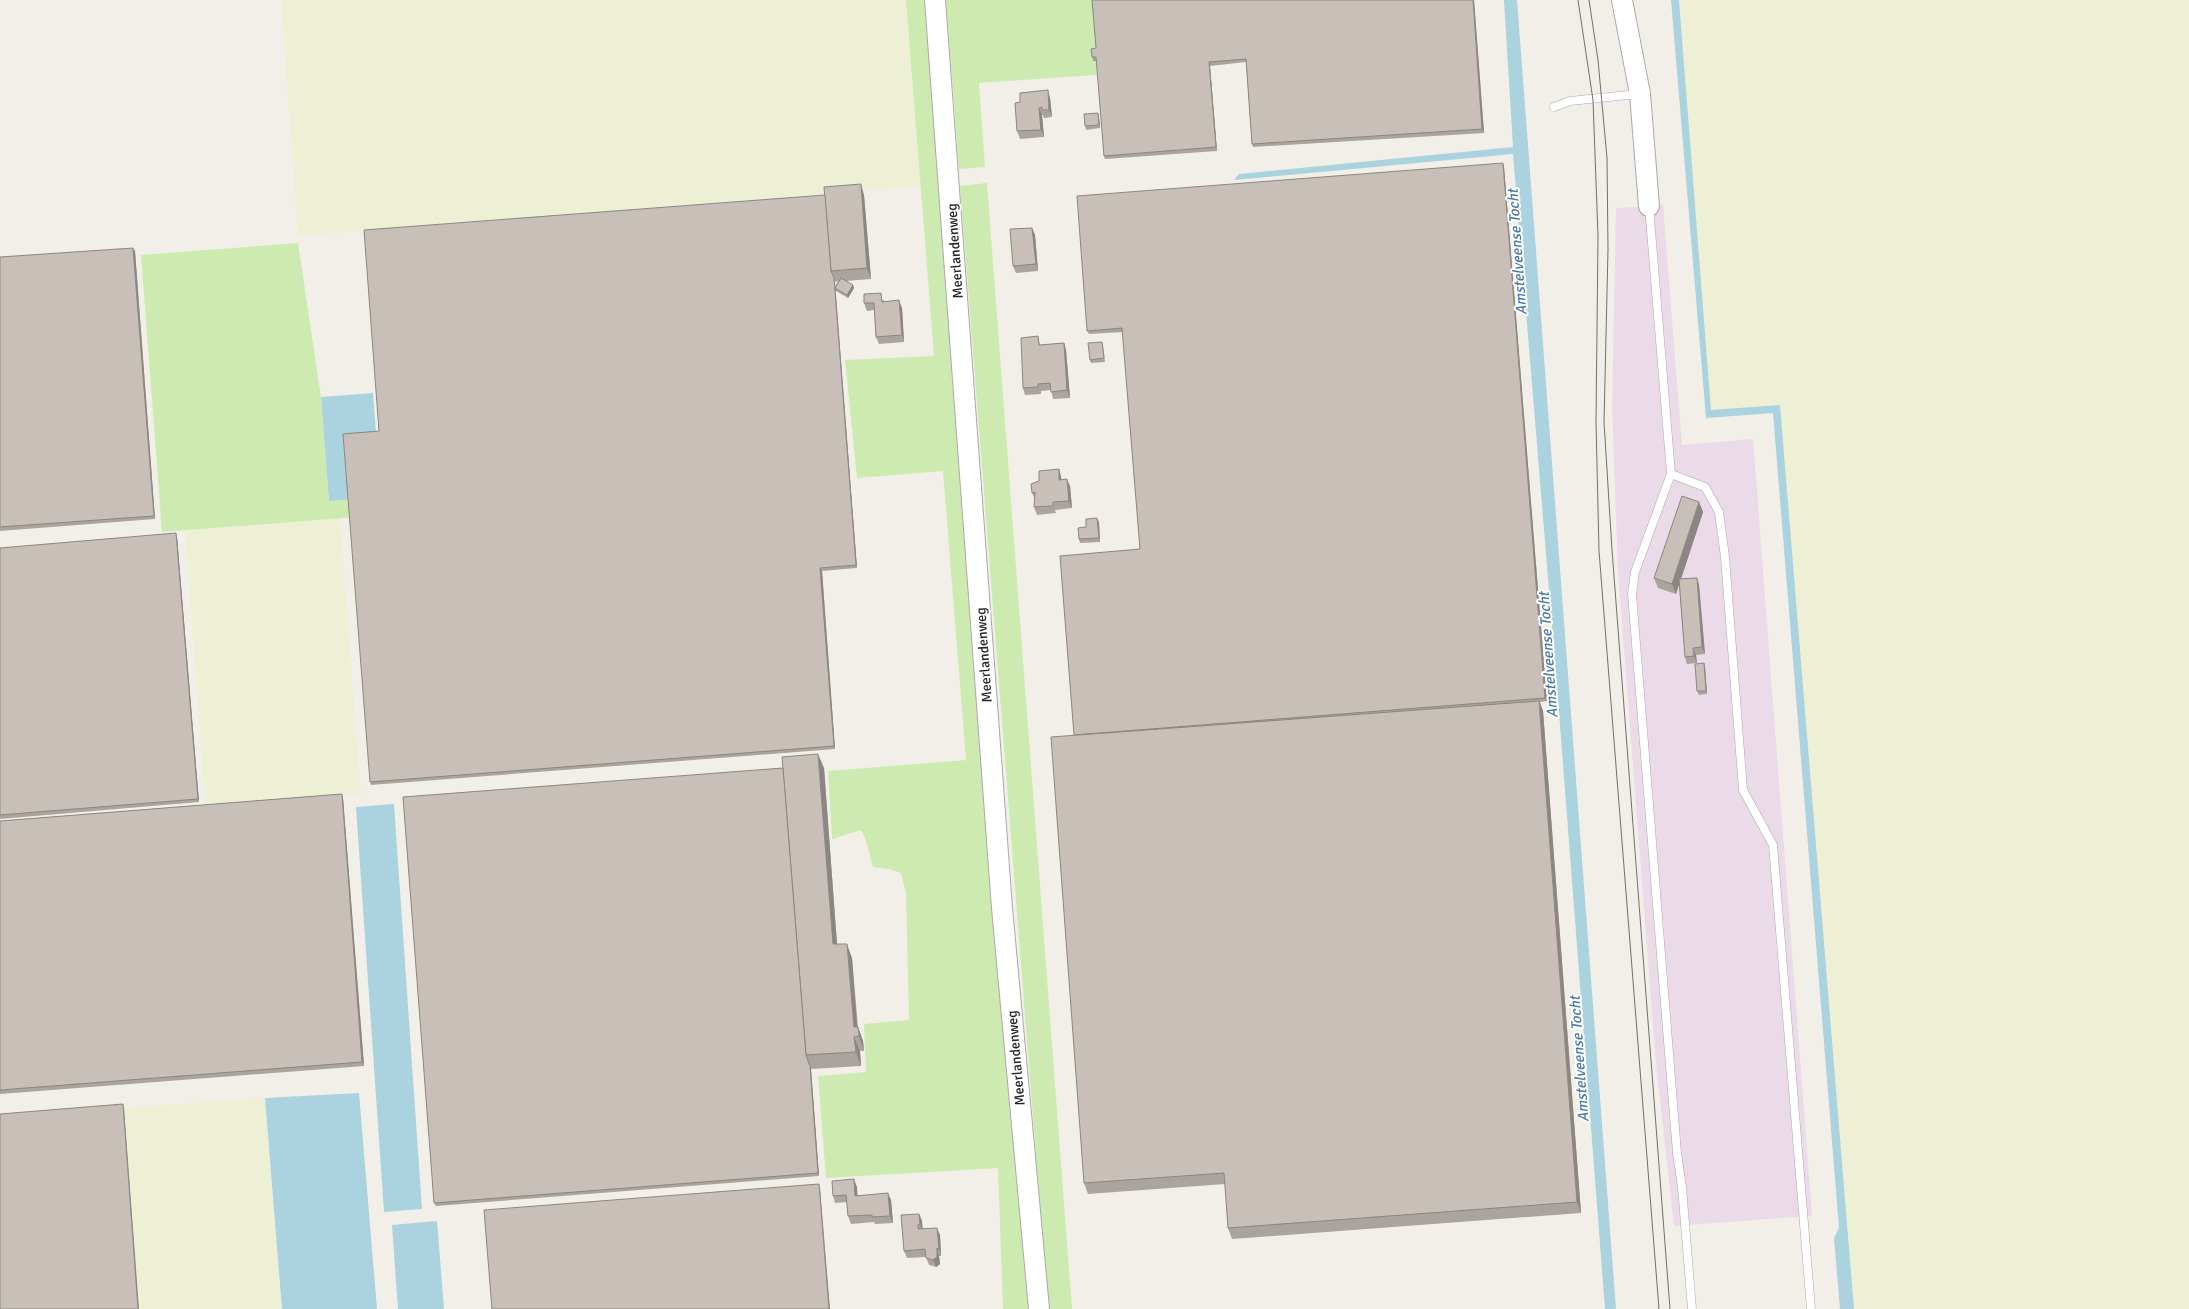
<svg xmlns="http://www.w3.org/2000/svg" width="2189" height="1309" viewBox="0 0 2189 1309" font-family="Signika,sans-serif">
<rect width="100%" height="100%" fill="#f2efe9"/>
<path fill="#ebdbe8" d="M 1663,205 L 1682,445 L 1753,439 L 1812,1216 L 1674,1226 L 1656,1064 L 1618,572 L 1612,408 L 1616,208 Z"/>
<g fill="#eef0d5">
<path d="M 281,0 L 906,0 L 921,186 L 298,236 Z"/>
<path d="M 1679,0 L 2189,0 L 2189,1309 L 1854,1309 L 1780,405 L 1711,411 Z"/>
<path d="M 340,518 L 361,793 L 205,804 L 185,530 Z"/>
<path d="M 265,1098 L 282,1309 L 139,1309 L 124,1108 Z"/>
</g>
<g fill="#cdebb0">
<path d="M 906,0 L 926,0 L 1028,1309 L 1003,1309 L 998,1168 L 826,1178 L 818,1076 L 866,1072 L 864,1024 L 909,1020 L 906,893 L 901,873 L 890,869 L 873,867 C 869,854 868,842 861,830 L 832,839 L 828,771 L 966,760 L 943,471 L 857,478 L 845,360 L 934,356 Z"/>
<path d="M 946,0 L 1104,0 L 1109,74 L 979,83 L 985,167 L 959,169 Z"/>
<path d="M 987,183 L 1072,1309 L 1048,1309 L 960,186 Z"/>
<path d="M 298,243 L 321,397 L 329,501 L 381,497 L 383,515 L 162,532 L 141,255 Z"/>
</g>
<g fill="#aad3df">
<path d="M 1504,0 L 1517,0 L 1616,1309 L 1605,1309 L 1558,699 L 1513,154 L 1234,180 L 1239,174 L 1513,147 Z"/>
<path d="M 1671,0 L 1679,0 L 1711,410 L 1780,405 L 1854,1309 L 1840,1309 L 1834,1238 L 1839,1228 L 1773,413 L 1706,418 Z"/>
<path d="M 373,393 L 381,497 L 329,501 L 321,397 Z"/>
<path d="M 394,804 L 422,1209 L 384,1212 L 356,807 Z"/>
<path d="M 359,1093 L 377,1309 L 282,1309 L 265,1098 Z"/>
<path d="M 437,1221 L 444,1309 L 398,1309 L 392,1225 Z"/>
</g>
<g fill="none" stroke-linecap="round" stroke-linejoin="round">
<defs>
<g id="service">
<path d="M 1554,107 L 1570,101 L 1638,94"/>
<path d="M 1649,206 L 1671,474 L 1635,572 L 1632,594 L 1677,1153 L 1682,1187 L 1692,1309"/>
<path d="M 1671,474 L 1705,487 L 1719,512 L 1725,557 L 1743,790 L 1773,845 L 1811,1309"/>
</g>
<g id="tertiary">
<path d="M 935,0 L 1002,908 L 1039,1309"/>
<path d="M 1622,0 L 1640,94 L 1649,206"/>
</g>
</defs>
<use href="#service" stroke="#a9a9a9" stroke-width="9"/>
<use href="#tertiary" stroke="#a9a9a9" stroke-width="22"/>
<use href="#service" stroke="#fff" stroke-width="8"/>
<use href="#tertiary" stroke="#fff" stroke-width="20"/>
<g stroke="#707070" stroke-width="1">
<path d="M 1578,0 L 1593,100 L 1598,236 L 1596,422 L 1599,551 L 1659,1309"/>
<path d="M 1589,0 L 1598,60 L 1607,158 L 1608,249 L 1604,422 L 1612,550 L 1670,1309"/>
</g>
</g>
<g fill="#aba49e" fill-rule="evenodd">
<path d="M 1474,0 L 1484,133 L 1253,147 L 1252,144 L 1246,62 L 1210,66 L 1217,151 L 1105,159 L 1104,156 L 1097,61 L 1093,61 L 1092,57 Z"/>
<path d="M 1050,98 L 1052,117 L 1044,118 L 1043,115 L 1042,115 L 1044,137 L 1020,139 L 1017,131 L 1015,103 Z"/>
<path d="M 1098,113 L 1099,117 L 1100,128 L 1086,130 L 1085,126 Z"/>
<path d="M 1503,163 L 1504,167 L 1547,701 L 1540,702 L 1543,711 L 1581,1213 L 1232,1239 L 1228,1228 L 1225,1184 L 1088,1194 L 1084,1183 L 1075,735 L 1140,549 L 1123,332 L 1089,334 L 1087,331 Z"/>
<path d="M 864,195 L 871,279 L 846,281 L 853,285 L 854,288 L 848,298 L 836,291 L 835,290 L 857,568 L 822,571 L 835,749 L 371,785 L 370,782 L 379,431 ZM 838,281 L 835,287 L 835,282 Z"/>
<path d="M 1032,228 L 1035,235 L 1038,271 L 1016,273 L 1013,266 Z"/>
<path d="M 135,251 L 155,519 L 0,531 L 0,257 Z"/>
<path d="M 884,300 L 884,301 L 902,308 L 904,342 L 879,344 L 876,337 L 874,310 L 867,311 L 864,303 Z"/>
<path d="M 1038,336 L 1040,345 L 1064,343 L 1066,350 L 1070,398 L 1053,399 L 1051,390 L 1041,391 L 1041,394 L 1025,395 L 1023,388 Z"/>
<path d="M 1102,342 L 1103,345 L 1105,362 L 1091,363 L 1090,360 Z"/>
<path d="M 1061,476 L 1061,480 L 1070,486 L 1072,508 L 1055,510 L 1056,513 L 1037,515 L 1034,507 L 1035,499 L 1032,493 L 1039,481 Z"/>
<path d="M 1699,502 L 1703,512 L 1681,579 L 1697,578 L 1699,585 L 1705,654 L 1696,655 L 1697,663 L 1687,664 L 1685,657 L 1679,584 L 1676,594 L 1658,588 L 1654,578 Z"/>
<path d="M 1099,522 L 1100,542 L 1080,543 L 1079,539 L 1086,527 Z"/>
<path d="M 177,537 L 199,802 L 0,819 L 0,548 Z"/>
<path d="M 1704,663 L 1705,667 L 1707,694 L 1699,695 L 1697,691 Z"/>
<path d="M 824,768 L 837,944 L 852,958 L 858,1027 L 863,1041 L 864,1051 L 860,1051 L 861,1066 L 811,1069 L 819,1176 L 436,1206 L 434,1203 Z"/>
<path d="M 342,794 L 343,798 L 364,1066 L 0,1094 L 0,821 Z"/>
<path d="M 857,1187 L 857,1196 L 891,1200 L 893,1223 L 875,1224 L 874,1222 L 851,1224 L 848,1216 L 847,1202 L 835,1203 L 833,1196 Z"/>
<path d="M 919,1214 L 922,1221 L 922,1229 L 940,1235 L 941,1256 L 939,1256 L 940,1264 L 936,1267 L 929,1265 L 926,1257 L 907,1258 L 904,1251 Z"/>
</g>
<g fill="#8b8681">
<path d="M 1473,0 L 1474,0 L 1484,133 L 1482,129 Z"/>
<path d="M 1209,62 L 1210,66 L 1217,151 L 1216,147 Z"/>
<path d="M 1048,90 L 1050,98 L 1052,117 L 1049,110 Z"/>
<path d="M 1039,108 L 1042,115 L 1044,137 L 1041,130 Z"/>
<path d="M 1098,113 L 1099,117 L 1100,128 L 1099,125 Z"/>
<path d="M 1503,163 L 1504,167 L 1547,701 L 1545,698 Z"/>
<path d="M 861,184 L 864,195 L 871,279 L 867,268 Z"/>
<path d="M 1032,228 L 1035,235 L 1038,271 L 1036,264 Z"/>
<path d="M 133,248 L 135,251 L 155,519 L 154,516 Z"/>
<path d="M 834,278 L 835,282 L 857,568 L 856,565 Z"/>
<path d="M 853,285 L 854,288 L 848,298 L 847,295 Z"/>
<path d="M 899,300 L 902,308 L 904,342 L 902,335 Z"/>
<path d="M 1064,343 L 1066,350 L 1070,398 L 1067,390 Z"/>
<path d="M 1059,469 L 1061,476 L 1062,487 L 1059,480 Z"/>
<path d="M 1067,479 L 1070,486 L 1072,508 L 1069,501 Z"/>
<path d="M 1699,502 L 1703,512 L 1676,594 L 1672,584 Z"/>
<path d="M 1097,518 L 1099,522 L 1100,542 L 1099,538 Z"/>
<path d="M 176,533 L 177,537 L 199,802 L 198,799 Z"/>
<path d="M 820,568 L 822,571 L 835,749 L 834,746 Z"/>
<path d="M 1697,578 L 1699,585 L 1705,654 L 1702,647 Z"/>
<path d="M 1693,648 L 1696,655 L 1697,663 L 1694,656 Z"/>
<path d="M 1704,663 L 1705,667 L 1707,694 L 1706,691 Z"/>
<path d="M 1539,701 L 1543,711 L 1581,1213 L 1577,1202 Z"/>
<path d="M 818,754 L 824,768 L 838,958 L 833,944 Z"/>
<path d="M 342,794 L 343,798 L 364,1066 L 362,1062 Z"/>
<path d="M 847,944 L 852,958 L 858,1037 L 854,1027 Z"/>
<path d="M 858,1027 L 863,1041 L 864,1051 L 859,1036 Z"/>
<path d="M 854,1037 L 860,1051 L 861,1066 L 856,1052 Z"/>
<path d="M 810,1066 L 811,1069 L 819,1176 L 818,1173 Z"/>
<path d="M 123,1104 L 124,1108 L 139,1309 L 138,1309 Z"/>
<path d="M 854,1179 L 857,1187 L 858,1203 L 855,1196 Z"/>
<path d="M 819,1184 L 820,1188 L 830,1309 L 829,1309 Z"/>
<path d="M 888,1193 L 891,1200 L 893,1223 L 890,1216 Z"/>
<path d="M 919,1214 L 922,1221 L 923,1232 L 920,1224 Z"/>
<path d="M 937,1228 L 940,1235 L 941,1256 L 939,1249 Z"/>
<path d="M 937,1248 L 939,1256 L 940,1264 L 936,1267 L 933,1260 Z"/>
</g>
<g fill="#c7bfb8" stroke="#8b8681">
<path d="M 1092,0 L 1473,0 L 1482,129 L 1252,144 L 1246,59 L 1209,62 L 1216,147 L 1104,156 L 1096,57 L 1092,57 L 1091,49 L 1096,48 Z"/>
<path d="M 1048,90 L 1049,110 L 1042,110 L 1042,107 L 1039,108 L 1041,130 L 1017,131 L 1015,103 L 1020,102 L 1020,93 Z"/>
<path d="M 1098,113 L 1099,125 L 1085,126 L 1084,114 Z"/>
<path d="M 1503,163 L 1545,698 L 1074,735 L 1060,556 L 1140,549 L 1122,328 L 1087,331 L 1077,196 Z"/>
<path d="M 861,184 L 867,268 L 831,271 L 824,187 Z"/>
<path d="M 825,195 L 831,271 L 834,278 L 856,565 L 820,568 L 834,746 L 370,782 L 343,434 L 379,431 L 364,230 Z"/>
<path d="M 1032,228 L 1036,264 L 1013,266 L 1010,229 Z"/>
<path d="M 133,248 L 154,516 L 0,527 L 0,257 Z"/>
<path d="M 841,278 L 853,285 L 847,295 L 835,288 Z"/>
<path d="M 881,293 L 882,302 L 899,300 L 902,335 L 876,337 L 874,303 L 864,303 L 864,294 Z"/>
<path d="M 1038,336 L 1039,345 L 1064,343 L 1067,390 L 1051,392 L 1050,383 L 1038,384 L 1038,387 L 1023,388 L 1021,338 Z"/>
<path d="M 1102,342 L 1104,358 L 1090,360 L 1088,343 Z"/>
<path d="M 1059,469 L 1059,480 L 1067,479 L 1069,501 L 1053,502 L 1053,506 L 1034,507 L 1035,492 L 1032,493 L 1031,484 L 1039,481 L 1039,471 Z"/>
<path d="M 1682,496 L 1699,502 L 1672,584 L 1654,578 Z"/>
<path d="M 1097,518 L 1099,538 L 1079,539 L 1078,528 L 1086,527 L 1086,519 Z"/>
<path d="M 176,533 L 198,799 L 0,815 L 0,548 Z"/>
<path d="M 1697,578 L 1702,647 L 1693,648 L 1694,656 L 1685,657 L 1679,579 Z"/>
<path d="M 1704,663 L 1706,691 L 1697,691 L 1695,664 Z"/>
<path d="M 1539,701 L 1577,1202 L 1228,1228 L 1224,1173 L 1084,1183 L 1051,737 Z"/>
<path d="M 818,754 L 833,944 L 847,944 L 854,1027 L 858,1027 L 859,1036 L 854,1037 L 856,1052 L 806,1055 L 782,757 Z"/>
<path d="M 783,768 L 806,1055 L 810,1066 L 818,1173 L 434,1203 L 403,797 Z"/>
<path d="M 342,794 L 362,1062 L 0,1090 L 0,821 Z"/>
<path d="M 123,1104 L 138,1309 L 0,1309 L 0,1114 Z"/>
<path d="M 854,1179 L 855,1196 L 888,1193 L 890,1216 L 872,1217 L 872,1215 L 848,1216 L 846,1195 L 833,1196 L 832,1181 Z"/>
<path d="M 819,1184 L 829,1309 L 492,1309 L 484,1210 Z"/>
<path d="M 919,1214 L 920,1224 L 918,1225 L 918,1229 L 937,1228 L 939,1249 L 937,1248 L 937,1257 L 933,1260 L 926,1258 L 925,1249 L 904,1251 L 901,1215 Z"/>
</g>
<g text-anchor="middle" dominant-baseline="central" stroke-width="4" stroke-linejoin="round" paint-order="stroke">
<g font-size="14" fill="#222" stroke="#fff">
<text transform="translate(955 251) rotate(-94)">Meerlandenweg</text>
<text transform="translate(984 655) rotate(-94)">Meerlandenweg</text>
<text transform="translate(1016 1058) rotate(-95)">Meerlandenweg</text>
</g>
<g font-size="15" font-style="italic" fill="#4a7aab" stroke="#fff">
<text transform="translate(1517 252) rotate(-94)">Amstelveense Tocht</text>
<text transform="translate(1548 655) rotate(-94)">Amstelveense Tocht</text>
<text transform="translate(1579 1059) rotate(-94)">Amstelveense Tocht</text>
</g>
</g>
</svg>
